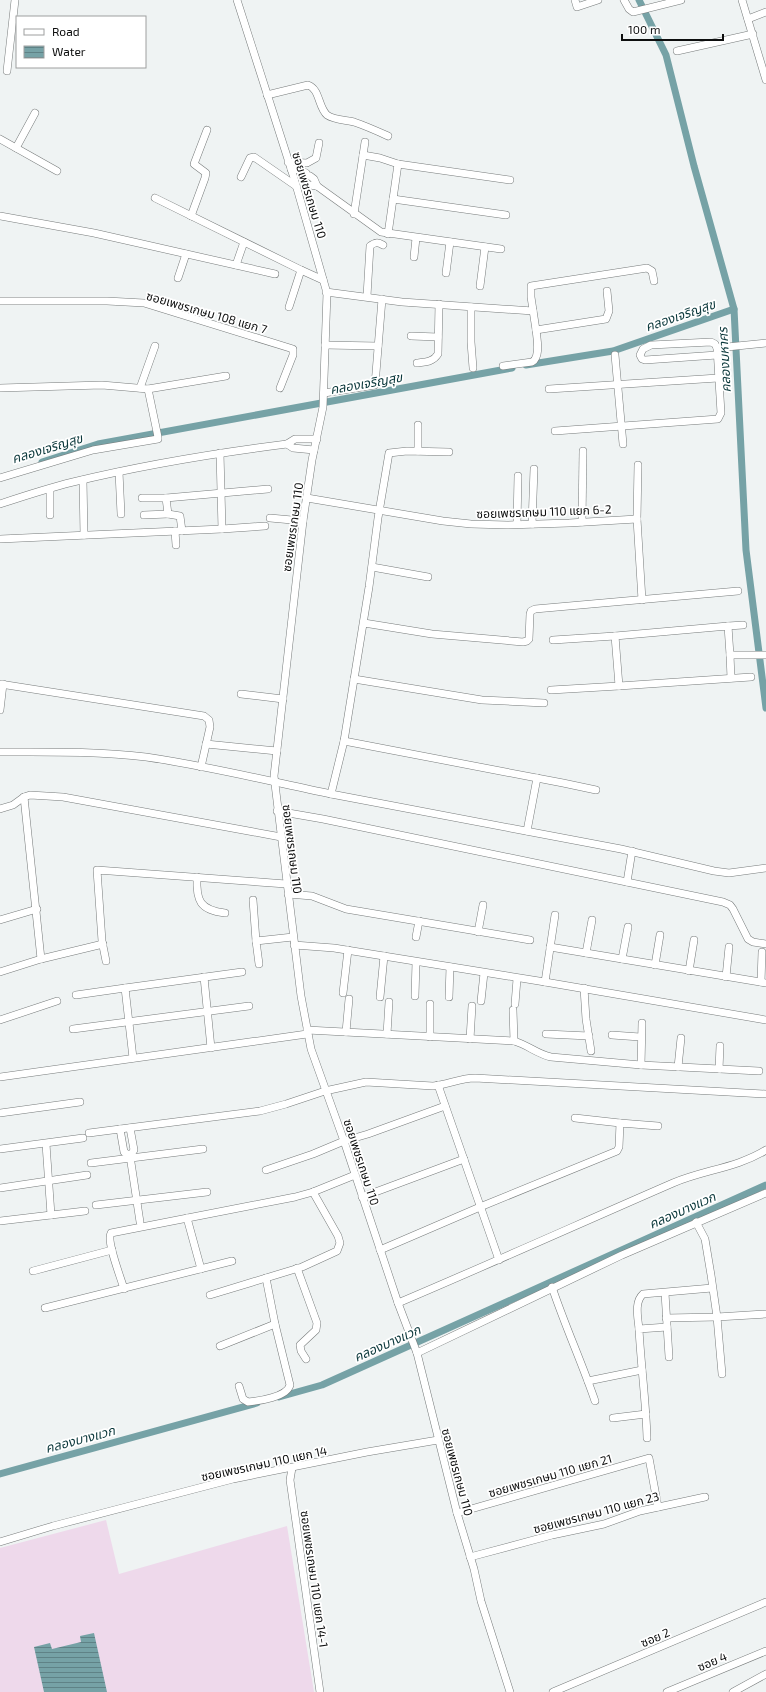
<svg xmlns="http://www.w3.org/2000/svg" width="766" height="1692" viewBox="0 0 766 1692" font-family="'Exo 2','Noto Sans Thai',sans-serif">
<defs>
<pattern id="water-rules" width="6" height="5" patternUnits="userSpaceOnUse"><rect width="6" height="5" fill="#76a2a6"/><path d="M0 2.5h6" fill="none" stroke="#5f8286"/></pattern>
</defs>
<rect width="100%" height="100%" fill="#eff3f3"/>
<path fill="#eed9eb" d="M 106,1520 L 119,1574 L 287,1526 L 314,1692 L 0,1692 L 0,1548 Z"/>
<path fill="url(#water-rules)" d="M 94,1633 L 107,1692 L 44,1692 L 34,1647 L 50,1643 L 52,1649 L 81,1642 L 80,1636 Z"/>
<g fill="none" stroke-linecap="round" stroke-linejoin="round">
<g stroke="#76a2a6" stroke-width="7">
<path d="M 639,0 L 666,55 L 694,166 L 734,309 L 746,550 L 766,708"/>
<path d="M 526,365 L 613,351 L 734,309"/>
<path d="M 42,462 L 98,444 L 512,368"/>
<path d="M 279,1397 L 322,1385 L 766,1185"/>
<path d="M 0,1474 L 257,1403"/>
</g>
<defs>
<g id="minor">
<path d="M 237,0 L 294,178 L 327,293 L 323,407 L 312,460 L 303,521 L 274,776 L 301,996 L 311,1049 L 344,1141 L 398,1303 L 417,1353 L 457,1513 L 474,1569 L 481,1601 L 510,1692"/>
<path d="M 575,0 L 577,7 L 598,0"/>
<path d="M 624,0 L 629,9 L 633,12 L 681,0"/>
<path d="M 742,0 L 766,80"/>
<path d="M 748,19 L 766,12"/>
<path d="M 677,51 L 753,34"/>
<path d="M 7,71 L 15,0"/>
<path d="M 267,95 L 308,85 C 320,89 318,107 327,115 C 334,120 346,120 354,122 C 366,126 377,131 388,136"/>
<path d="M 0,139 L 57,171"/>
<path d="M 16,148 L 35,113"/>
<path d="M 363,155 L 380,158 L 398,164 L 510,180"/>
<path d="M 288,162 L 307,163 L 316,158 L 319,143"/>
<path d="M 291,169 L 300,170 L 306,173"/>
<path d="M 310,176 L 314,179 L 317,186"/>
<path d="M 241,177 L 250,158 L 254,157 L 296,186"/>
<path d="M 306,183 L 309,185 L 317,186 L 381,232 L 501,249"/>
<path d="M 155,198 L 301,270 L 323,280"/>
<path d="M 393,199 L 506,215"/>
<path d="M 354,214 L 365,142"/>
<path d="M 0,216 L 94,233 L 275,274"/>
<path d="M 191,216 L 205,178 L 206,173 L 194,164 L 207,130"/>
<path d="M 388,234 L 398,164"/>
<path d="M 414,257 L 416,238"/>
<path d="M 236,265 L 244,242"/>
<path d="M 446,273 L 450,242"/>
<path d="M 178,278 L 186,254"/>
<path d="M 480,286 L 485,247"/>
<path d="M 607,291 L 609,311 L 606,319 L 536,330 L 531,297 L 531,286 L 647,268 L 652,271 L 654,281"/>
<path d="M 326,292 L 402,302 L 533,311"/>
<path d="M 367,296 L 370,246 C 375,242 378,242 383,245"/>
<path d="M 0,301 L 107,301 L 144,303 L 293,349 L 293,355 L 280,388"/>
<path d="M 289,307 L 301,270"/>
<path d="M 471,307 L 471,342 L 473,368"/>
<path d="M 411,336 L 438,337"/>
<path d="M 325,345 L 378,346"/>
<path d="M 615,355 L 623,444"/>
<path d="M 717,355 L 645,360 L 642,359 L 640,355 L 643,349 L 651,345 L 711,342 L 715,344 L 717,348 L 766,343"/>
<path d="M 417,363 C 426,362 433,362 438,354 L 439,304"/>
<path d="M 503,366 L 532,362 C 541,357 537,339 536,330"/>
<path d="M 0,388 L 102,385 L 148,389 L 226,376"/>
<path d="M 140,388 L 155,346"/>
<path d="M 148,389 L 158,437"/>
<path d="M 549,389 L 718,378"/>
<path d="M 324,393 L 375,385 L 382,299"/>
<path d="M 418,425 L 418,451"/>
<path d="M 555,431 L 718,419 L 721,413 L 717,348"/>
<path d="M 314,450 L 293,448 L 287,444 L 295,439 L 317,439"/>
<path d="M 220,453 L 222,529"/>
<path d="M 638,465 L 637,519 L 642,600"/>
<path d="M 119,472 L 121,514"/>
<path d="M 0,478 L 93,450 L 158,439"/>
<path d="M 83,480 L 84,535"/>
<path d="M 50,489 L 50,515"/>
<path d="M 142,498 L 166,498"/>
<path d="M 307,498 L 443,521 L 471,524 L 507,525 L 569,523 L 637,519"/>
<path d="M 0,504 C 24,496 49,488 73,482 C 143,465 216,453 287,444"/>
<path d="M 144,515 L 168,514"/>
<path d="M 270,518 L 303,521"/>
<path d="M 582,522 L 583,451"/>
<path d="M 517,524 L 518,476"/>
<path d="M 532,524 L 534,469"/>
<path d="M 175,531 L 176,545"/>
<path d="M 182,531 L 180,516 L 168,514 L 166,498 L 268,489"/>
<path d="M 0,539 L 222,529 L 265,526"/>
<path d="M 372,567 L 428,577"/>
<path d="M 364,623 L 432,634 L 523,642 L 527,641 L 529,639 L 530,614 L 531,611 L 535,609 L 738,591"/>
<path d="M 728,626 L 743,625"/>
<path d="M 553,640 L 615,636"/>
<path d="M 730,655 L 731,678"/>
<path d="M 751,677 L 619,686 L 615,636 L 728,626 L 730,655 L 766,655"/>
<path d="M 354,679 L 482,700 L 544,703"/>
<path d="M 0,684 L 204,716 L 209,720 L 210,727 L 201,767"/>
<path d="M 551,690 L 619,686"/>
<path d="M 241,694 L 283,699"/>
<path d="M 0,710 L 3,684"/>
<path d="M 344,741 L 563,783 L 596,790"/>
<path d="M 206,744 L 277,751"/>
<path d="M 0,752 C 48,752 98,751 146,757 C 208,766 269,781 331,794 L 344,741 L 369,587 L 378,518 L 389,453 L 407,451 L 449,452"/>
<path d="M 331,794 L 621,849 L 714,871 L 729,873 L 766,868"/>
<path d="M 24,797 L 41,959"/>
<path d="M 0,809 L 13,805 L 24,797 L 30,795 L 63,797 L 281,837"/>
<path d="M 277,811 L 323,819 L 723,902 L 730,905 L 733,909 L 748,939 L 753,942 L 766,944"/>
<path d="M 527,831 L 537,778"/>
<path d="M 197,877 C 196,901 200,910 225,913"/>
<path d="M 627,882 L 632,851"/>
<path d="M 288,894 L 312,896 L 346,909 L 530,940"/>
<path d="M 253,900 L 256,941"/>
<path d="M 0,920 L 37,909"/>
<path d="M 478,932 L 483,905"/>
<path d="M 416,937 L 419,921"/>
<path d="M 294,945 L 334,948 L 545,982 L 555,915"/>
<path d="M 550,947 L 766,983"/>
<path d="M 586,953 L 592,920"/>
<path d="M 622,959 L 628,927"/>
<path d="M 106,961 L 102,941 L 97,870 L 286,884"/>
<path d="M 259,964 L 256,941 L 293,937"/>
<path d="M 655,965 L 660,935"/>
<path d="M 689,971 L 694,940"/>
<path d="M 0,972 L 41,959 L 103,944"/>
<path d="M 204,977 L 211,1048"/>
<path d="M 726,977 L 729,947"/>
<path d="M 545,982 L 766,1020"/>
<path d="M 761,982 L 762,952"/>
<path d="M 125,988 L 242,972"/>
<path d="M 584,988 L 586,1019 L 591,1051"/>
<path d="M 343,993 L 348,950"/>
<path d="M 76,995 L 125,988 L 133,1058"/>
<path d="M 415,996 L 416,962"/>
<path d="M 380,997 L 384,956"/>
<path d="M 449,997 L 450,967"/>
<path d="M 481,1001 L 484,973"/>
<path d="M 515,1004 L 517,979"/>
<path d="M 513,1010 L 514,1041"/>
<path d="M 0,1020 L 57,1001"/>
<path d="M 73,1029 L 249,1006"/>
<path d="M 307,1030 L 514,1041 C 528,1045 537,1054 551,1057 L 641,1065 L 759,1071"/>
<path d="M 346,1032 L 349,999"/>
<path d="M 387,1034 L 389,1002"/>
<path d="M 546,1034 L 589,1036"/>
<path d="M 612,1035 L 640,1037"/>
<path d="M 430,1037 L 430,1004"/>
<path d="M 470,1039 L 472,1006"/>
<path d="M 641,1065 L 642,1023"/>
<path d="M 678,1067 L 681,1038"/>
<path d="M 719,1069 L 720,1046"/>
<path d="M 0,1077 L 307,1034"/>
<path d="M 438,1085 L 499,1260"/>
<path d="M 0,1113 L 80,1102"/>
<path d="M 575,1118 L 620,1123"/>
<path d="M 120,1129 L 124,1152 L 130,1156 L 134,1150 L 130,1128"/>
<path d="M 89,1133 L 260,1111 L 286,1104 L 325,1091 L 366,1082 L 433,1086 C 447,1085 460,1078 475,1078 L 766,1094"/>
<path d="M 46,1144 L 51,1215"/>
<path d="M 0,1149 L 83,1138"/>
<path d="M 130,1156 L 140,1222"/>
<path d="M 91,1163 L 203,1149"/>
<path d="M 266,1170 L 313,1154 L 344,1141 L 368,1134 L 445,1106"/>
<path d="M 0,1188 L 87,1175"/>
<path d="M 362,1197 L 464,1159"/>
<path d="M 96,1205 L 207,1192"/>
<path d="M 187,1218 L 201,1269"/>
<path d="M 0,1221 L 85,1211"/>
<path d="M 696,1222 L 705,1239 L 711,1275 L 717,1317 L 722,1374"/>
<path d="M 380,1250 L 480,1207 L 617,1151 L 619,1147 L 620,1123 L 658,1126"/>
<path d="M 297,1268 L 317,1323 L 316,1330 L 300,1345 L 301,1351 L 306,1359"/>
<path d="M 33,1271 L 112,1250"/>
<path d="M 552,1287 C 565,1326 582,1363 595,1401"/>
<path d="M 124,1289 C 121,1278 106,1241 111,1233 L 295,1197 L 313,1192 L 355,1175"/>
<path d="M 665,1293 L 669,1357"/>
<path d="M 210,1295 L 302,1267 L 337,1251 L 340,1243 L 338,1236 L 313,1192"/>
<path d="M 398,1303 C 490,1264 581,1223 673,1183 C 703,1170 737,1168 766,1150"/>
<path d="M 45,1308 L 232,1261"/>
<path d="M 666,1318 L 717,1317 L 766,1314"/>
<path d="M 639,1329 C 638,1318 634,1302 643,1294 L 712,1288"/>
<path d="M 220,1346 L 275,1324"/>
<path d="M 417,1353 L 622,1255 L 766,1193"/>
<path d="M 588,1381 L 642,1370"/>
<path d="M 239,1386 L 243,1399 L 248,1402 C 259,1401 287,1397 290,1385 L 275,1324 L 266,1278"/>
<path d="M 613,1418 L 646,1414"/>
<path d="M 647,1438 C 646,1402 641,1366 639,1329 L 667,1327"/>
<path d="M 292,1468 L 290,1480 L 320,1692"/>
<path d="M 457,1513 L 649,1458 L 658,1507"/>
<path d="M 0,1542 L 53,1526 L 233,1479 L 367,1452 L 438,1440"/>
<path d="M 470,1557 L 552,1535 L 604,1524 L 640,1511 L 705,1497"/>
<path d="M 553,1692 L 766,1602"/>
<path d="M 667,1692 L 766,1651"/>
<path d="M 733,1692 L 766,1674"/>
</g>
</defs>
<use href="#minor" stroke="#777b7b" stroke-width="8"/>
<use href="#minor" stroke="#fff" stroke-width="7"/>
</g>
<g text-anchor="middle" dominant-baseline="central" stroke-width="3.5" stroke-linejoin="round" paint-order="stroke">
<g font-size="12" fill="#0d0e0e" stroke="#fff">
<text transform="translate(310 195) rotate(73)">ซอยเพชรเกษม 110</text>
<text transform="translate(207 312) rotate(16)">ซอยเพชรเกษม 108 แยก 7</text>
<text transform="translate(544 511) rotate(-2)">ซอยเพชรเกษม 110 แยก 6-2</text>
<text transform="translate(292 527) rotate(-82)">ซอยเพชรเกษม 110</text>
<text transform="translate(293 849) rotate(83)">ซอยเพชรเกษม 110</text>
<text transform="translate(362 1162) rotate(72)">ซอยเพชรเกษม 110</text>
<text transform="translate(264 1463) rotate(-12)">ซอยเพชรเกษม 110 แยก 14</text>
<text transform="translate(458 1472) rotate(75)">ซอยเพชรเกษม 110</text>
<text transform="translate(550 1475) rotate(-16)">ซอยเพชรเกษม 110 แยก 21</text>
<text transform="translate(596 1512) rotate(-15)">ซอยเพชรเกษม 110 แยก 23</text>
<text transform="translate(315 1579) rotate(82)">ซอยเพชรเกษม 110 แยก 14-1</text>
<text transform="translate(655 1637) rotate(-23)">ซอย 2</text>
<text transform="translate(712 1661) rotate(-23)">ซอย 4</text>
</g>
<g font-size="13" font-style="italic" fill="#0a373a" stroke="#fff">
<text transform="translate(680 315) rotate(-19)">คลองเจริญสุข</text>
<text transform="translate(724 360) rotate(-93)">คลองมหาศร</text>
<text transform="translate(366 383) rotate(-10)">คลองเจริญสุข</text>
<text transform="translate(47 448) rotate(-17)">คลองเจริญสุข</text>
<text transform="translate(682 1210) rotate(-24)">คลองบางแวก</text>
<text transform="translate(387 1343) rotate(-24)">คลองบางแวก</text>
<text transform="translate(80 1439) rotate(-15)">คลองบางแวก</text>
</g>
</g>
<rect x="16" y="16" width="130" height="52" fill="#ffffff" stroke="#9e9f9f"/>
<rect x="24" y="29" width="20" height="6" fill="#ffffff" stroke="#9e9f9f"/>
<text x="52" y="36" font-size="12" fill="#0d0e0e">Road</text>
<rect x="24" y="46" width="20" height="12" fill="url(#water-rules)" stroke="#9e9f9f"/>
<text x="52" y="56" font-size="12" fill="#0d0e0e">Water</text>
<path d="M622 34v6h101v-6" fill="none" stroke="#0d0e0e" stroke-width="2"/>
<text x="628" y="34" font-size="12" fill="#0d0e0e" stroke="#ffffff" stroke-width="3" paint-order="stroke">100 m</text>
</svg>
